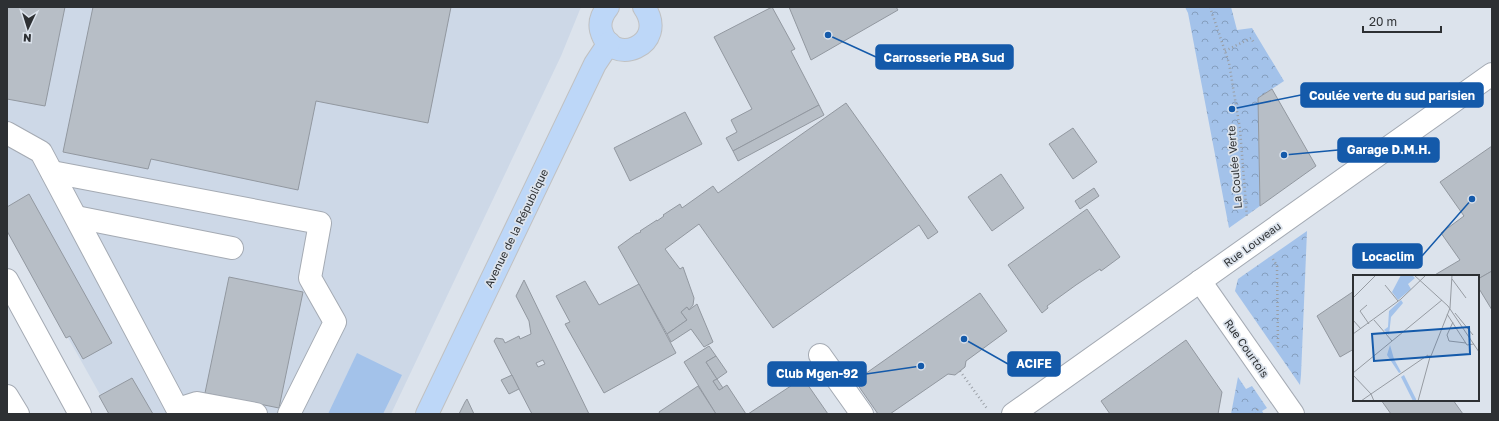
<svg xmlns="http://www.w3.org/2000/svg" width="1499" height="421" viewBox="0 0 1499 421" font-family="'Golos Text',sans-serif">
<defs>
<pattern id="forest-crowns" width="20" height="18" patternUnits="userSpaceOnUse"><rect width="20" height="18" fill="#a3c2ea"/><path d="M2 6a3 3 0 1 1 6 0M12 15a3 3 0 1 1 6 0" fill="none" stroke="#859ebe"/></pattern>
</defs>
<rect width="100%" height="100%" fill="#dce3ec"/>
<path fill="#cdd8e7" d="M 7,7 L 581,7 L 561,56 L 391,414 L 111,414 L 7,229 Z"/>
<g fill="url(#forest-crowns)">
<path d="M 1185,7 L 1231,7 L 1237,30 L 1252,28 L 1284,81 L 1258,98 L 1260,206 L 1229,228 L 1188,13 Z"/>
<path d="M 1307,231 L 1301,375 L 1300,385 L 1235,291 L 1238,279 Z"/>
<path d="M 1238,377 L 1246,389 L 1252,386 L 1267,408 L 1262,411 L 1264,414 L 1231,414 Z"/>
</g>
<path fill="#a3c2ea" d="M 357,353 L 402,375 L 383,414 L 328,414 Z"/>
<g fill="#b7bec6" stroke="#9298a0" fill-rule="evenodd">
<path d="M 7,7 L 65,7 L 45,106 L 7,99 Z"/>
<path d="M 93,7 L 451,7 L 428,123 L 316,101 L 298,190 L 151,159 L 148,169 L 63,152 Z"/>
<path d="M 772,7 L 795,49 L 791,51 L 819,105 L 733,151 L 726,138 L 737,132 L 731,120 L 752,109 L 714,37 Z"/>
<path d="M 789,7 L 896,7 L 898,10 L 811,60 Z"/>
<path d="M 1272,89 L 1316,166 L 1260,206 L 1258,98 Z"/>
<path d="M 846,103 L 938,232 L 928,239 L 919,225 L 773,328 L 699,224 L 665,249 L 680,269 L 683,267 L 694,298 L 693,305 L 689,310 L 687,307 L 681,312 L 687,320 L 667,334 L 618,247 L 636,234 L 641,232 L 640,231 L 657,220 L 657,221 L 664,216 L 663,215 L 680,204 L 682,208 L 713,186 L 718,193 Z"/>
<path d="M 819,105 L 824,115 L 738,161 L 733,151 Z"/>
<path d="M 685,112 L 702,144 L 630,181 L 614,148 Z"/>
<path d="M 1073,128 L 1097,162 L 1073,179 L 1049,144 Z"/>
<path d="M 1492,146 L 1492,271 L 1478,279 L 1478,276 L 1433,276 L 1460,260 L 1441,233 L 1464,216 L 1440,182 Z"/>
<path d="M 1001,174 L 1024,208 L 992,231 L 968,197 Z"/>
<path d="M 1094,188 L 1099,196 L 1080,209 L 1075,201 Z"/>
<path d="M 29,194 L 112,343 L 83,359 L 70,336 L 66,338 L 7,231 L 7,207 Z"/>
<path d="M 1087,209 L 1120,257 L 1101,271 L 1100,269 L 1076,285 L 1047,306 L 1048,308 L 1042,313 L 1008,265 Z"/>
<path d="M 1492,271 L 1492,310 L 1478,287 L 1478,279 Z"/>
<path d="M 229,277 L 303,292 L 279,408 L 205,393 Z"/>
<path d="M 524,280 L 589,414 L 532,414 L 494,341 L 496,338 L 503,339 L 505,343 L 519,336 L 520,339 L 531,334 L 529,321 L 516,296 ZM 543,360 L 545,364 L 538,367 L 536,363 Z"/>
<path d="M 585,281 L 599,305 L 639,284 L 676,353 L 604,393 L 565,324 L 570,322 L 556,296 Z"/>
<path d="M 1354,291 L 1354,349 L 1340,357 L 1317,316 Z"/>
<path d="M 980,293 L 1007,331 L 966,361 L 965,367 L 955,375 L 948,374 L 890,414 L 878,414 L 855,381 Z"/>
<path d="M 697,304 L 713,342 L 704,347 L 691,329 L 671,342 L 667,334 L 687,320 L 681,312 L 687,307 L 689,310 Z"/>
<path d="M 1186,340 L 1222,392 L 1218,414 L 1110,414 L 1101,401 Z"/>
<path d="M 709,346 L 716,356 L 706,362 L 717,379 L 713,381 L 719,390 L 727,385 L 746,414 L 716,414 L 684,362 Z"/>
<path d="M 716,356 L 727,372 L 717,379 L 706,362 Z"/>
<path d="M 512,375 L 519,389 L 509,394 L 501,380 Z"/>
<path d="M 132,378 L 153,414 L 109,414 L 99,396 Z"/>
<path d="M 803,378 L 828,414 L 748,414 Z"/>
<path d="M 717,379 L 723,388 L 719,390 L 713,381 Z"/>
<path d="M 698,386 L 716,414 L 660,414 L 659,412 Z"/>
<path d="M 467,399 L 474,414 L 459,414 L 465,402 Z"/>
<path d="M 1381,400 L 1453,400 L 1463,414 L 1391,414 Z"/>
</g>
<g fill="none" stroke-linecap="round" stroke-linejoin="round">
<defs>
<g id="minor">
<path d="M 7,133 L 41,152 L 180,414"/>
<path d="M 52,172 L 320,223 L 310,278 L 335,322 L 289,414"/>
<path d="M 76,217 L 232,248"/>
<path d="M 7,280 L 80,414"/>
<path d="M 1200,281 L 1293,414"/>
<path d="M 820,355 L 862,414"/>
<path d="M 7,396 L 18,414"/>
<path d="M 178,409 L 197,403 L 256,414"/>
<path d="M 1013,414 L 1492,74"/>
</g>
<g id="major">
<path d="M 608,7 C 603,13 599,21 601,30 C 611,69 670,45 644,7"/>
<path d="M 427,414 L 595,64 L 609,43"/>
</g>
</defs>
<use href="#minor" stroke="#a4aab3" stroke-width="24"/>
<use href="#major" stroke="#c0c1c2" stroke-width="24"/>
<g stroke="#999ea5" stroke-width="2.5" stroke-dasharray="1 3" stroke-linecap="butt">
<path d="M 1210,7 L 1229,63 L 1240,129 L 1247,218"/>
<path d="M 1225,51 L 1251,38 L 1254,43"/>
<path d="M 1273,259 L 1277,266 L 1278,346 L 1277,349"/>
<path d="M 960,371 L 988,410"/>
<path d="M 1256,414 L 1258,407"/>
</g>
<use href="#minor" stroke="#fff" stroke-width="22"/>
<use href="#major" stroke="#bdd7f8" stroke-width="22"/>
</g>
<g text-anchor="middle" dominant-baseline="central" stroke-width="3.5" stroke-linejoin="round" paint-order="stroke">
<g font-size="11" fill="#2d3033" stroke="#dce3ec">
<text transform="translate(1234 167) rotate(-95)">La Coulée Verte</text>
<text transform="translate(516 228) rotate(-64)">Avenue de la République</text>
<text transform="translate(1252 244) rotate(-36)">Rue Louveau</text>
<text transform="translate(1247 348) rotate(55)">Rue Courtois</text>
</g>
</g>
<g transform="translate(1353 275)">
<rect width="126" height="126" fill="#dce3ec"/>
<path d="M 48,0 L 59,0 L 62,3 L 55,9 L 58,14 L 45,25 L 39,17 ZM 48,25 L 50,28 L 38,42 L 36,60 L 31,55 L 35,52 L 36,36 ZM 37,70 L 41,84 L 48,97 L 46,98 L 34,80 ZM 51,100 L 63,124 L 63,126 L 60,126 L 48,102 Z" fill="#a3c2ea"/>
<path fill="none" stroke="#969ba2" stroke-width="1" d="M 61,0 L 95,31 L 126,77M 99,4 L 113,23M 32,10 L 45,26M 0,23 L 23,0M 14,30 L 7,36 L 16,49M 102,38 L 120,60M 94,39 L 114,70 L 121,69M 0,45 L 8,54M 21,45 L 39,66M 100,47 L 94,60 L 96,66 L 113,68M 0,59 L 48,24 L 73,0M 75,81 L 78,81 L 97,33 L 99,0M 0,98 L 89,25M 0,100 L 18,119 L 21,126M 18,119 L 75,80M 8,126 L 18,119M 65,126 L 77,82"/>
<path fill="#145aaa" fill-opacity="0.15" stroke="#145aaa" stroke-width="2" d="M 116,52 L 117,79 L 21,86 L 19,59 Z"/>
<rect width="126" height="126" fill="none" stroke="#2d3033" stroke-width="2"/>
</g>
<path fill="none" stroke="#145aaa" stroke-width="1.5" d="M828 35L876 57M1232 109L1301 95M1284 155L1338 150M1472 199L1422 256M964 339L1008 364M921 366L866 374"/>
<g fill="#145aaa" stroke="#dce3ec" stroke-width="1.5">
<circle cx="828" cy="35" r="4"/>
<circle cx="1232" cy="109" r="4"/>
<circle cx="1284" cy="155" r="4"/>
<circle cx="1472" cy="199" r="4"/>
<circle cx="964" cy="339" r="4"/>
<circle cx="921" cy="366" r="4"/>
</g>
<g fill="#145aaa" stroke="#145aaa" stroke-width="1.5">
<rect x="876" y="45" width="137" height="24" rx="4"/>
<rect x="1301" y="83" width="182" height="24" rx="4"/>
<rect x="1338" y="138" width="101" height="24" rx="4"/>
<rect x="1353" y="244" width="69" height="24" rx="4"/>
<rect x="1008" y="352" width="52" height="24" rx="4"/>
<rect x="768" y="362" width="98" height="24" rx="4"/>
</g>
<g font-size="12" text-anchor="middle" font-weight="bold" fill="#fff">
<text x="944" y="62">Carrosserie PBA Sud</text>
<text x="1392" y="100">Coulée verte du sud parisien</text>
<text x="1389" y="154">Garage D.M.H.</text>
<text x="1388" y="261">Locaclim</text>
<text x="1034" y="368">ACIFE</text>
<text x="817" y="378">Club Mgen-92</text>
</g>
<rect width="1499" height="421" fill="none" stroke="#2d3033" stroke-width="16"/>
<g transform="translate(28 28) rotate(184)" stroke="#dce3ec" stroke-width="3" paint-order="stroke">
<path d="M0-3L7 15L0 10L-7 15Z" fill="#2d3033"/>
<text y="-6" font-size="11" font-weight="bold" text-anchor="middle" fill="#2d3033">N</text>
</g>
<path d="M1363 26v6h78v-6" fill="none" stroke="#2d3033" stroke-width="2"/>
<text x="1369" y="26" font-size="12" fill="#2d3033" stroke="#dce3ec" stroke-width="3" paint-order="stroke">20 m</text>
</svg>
